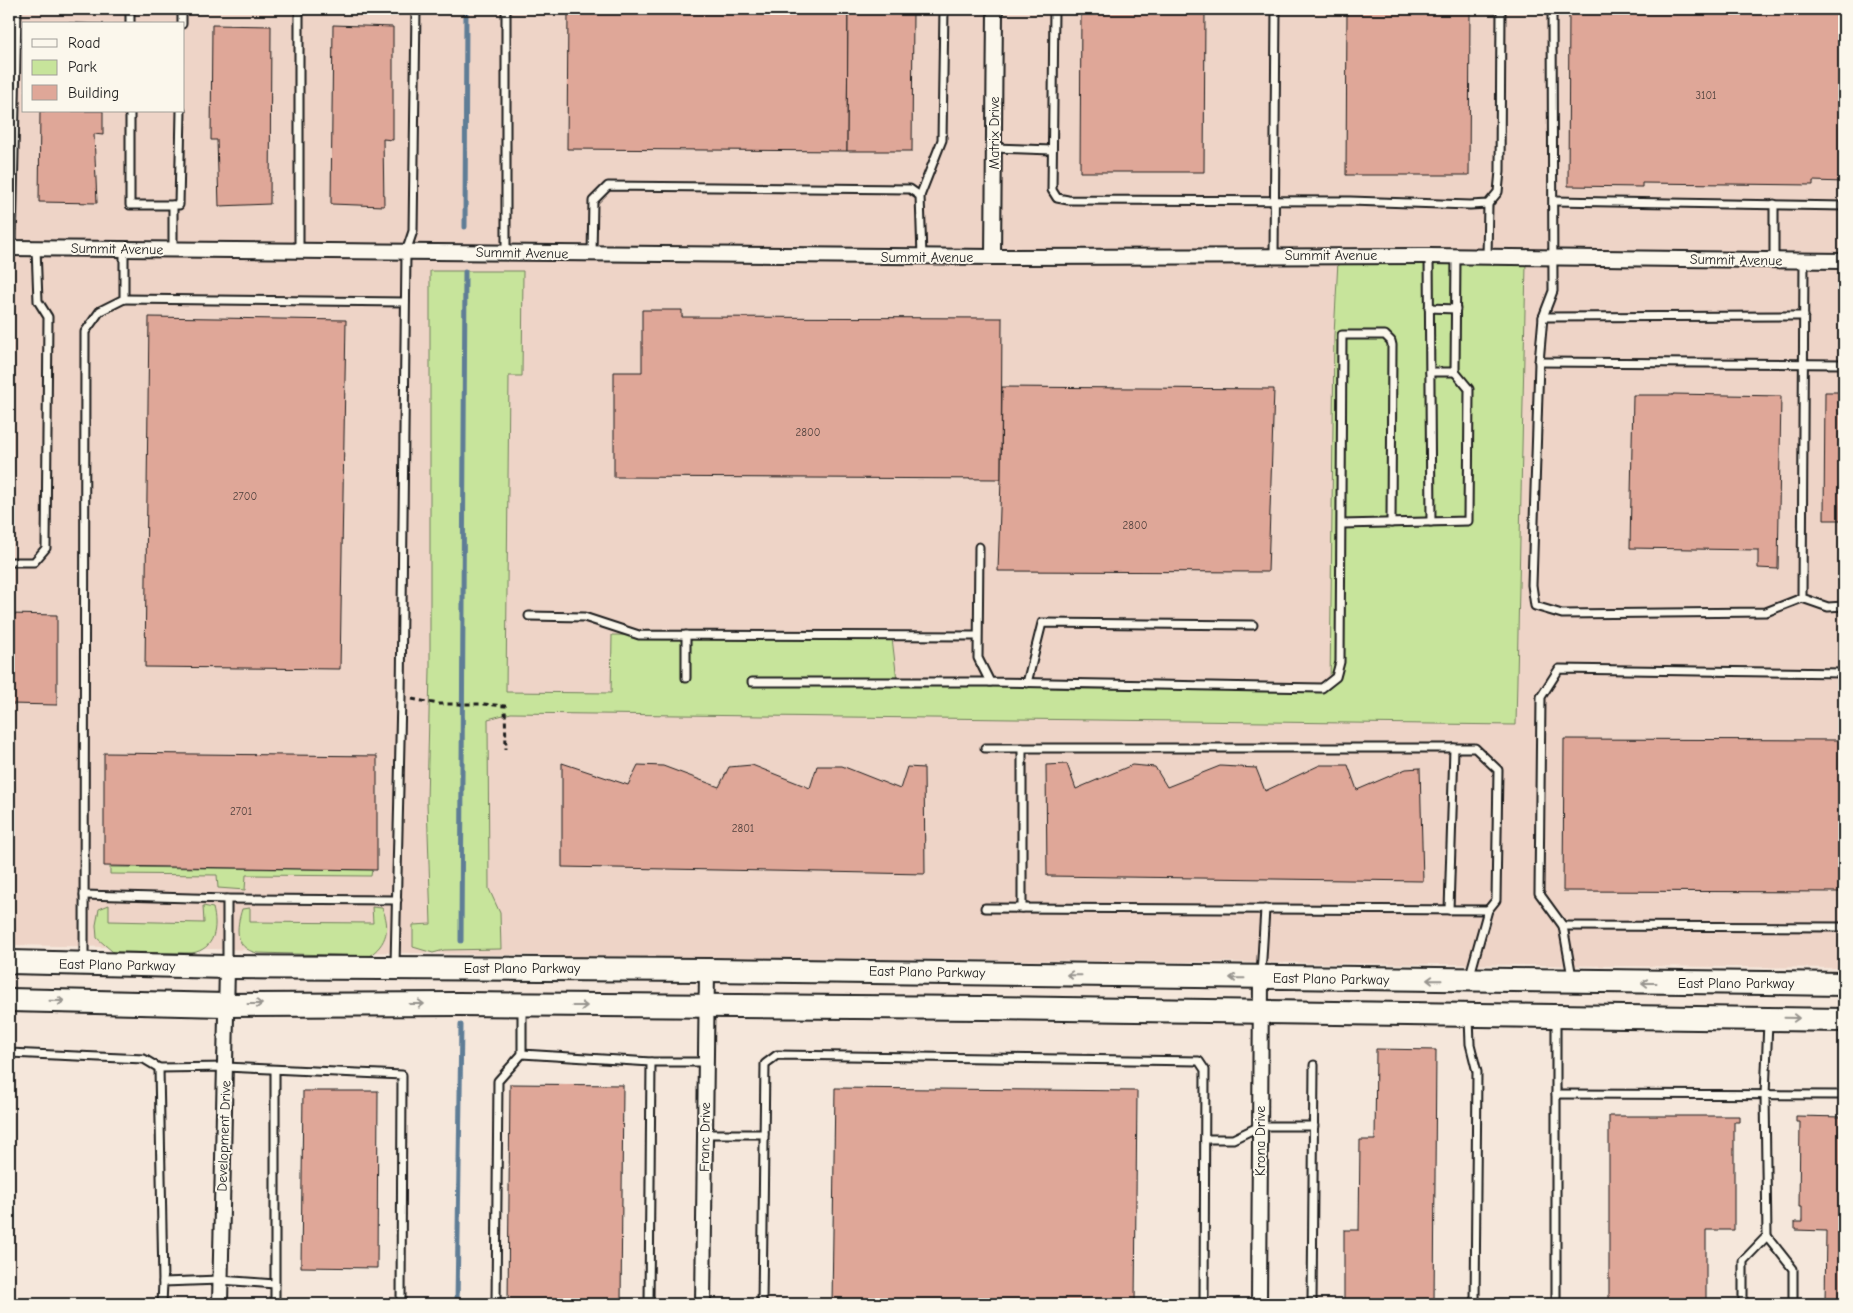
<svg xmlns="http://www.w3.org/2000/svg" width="1853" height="1313" viewBox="0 0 1853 1313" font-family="'Comic Neue',sans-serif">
<rect width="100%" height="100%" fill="#f5e7db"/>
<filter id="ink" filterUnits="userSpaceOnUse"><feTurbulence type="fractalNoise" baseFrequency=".02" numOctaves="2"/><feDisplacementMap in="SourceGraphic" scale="10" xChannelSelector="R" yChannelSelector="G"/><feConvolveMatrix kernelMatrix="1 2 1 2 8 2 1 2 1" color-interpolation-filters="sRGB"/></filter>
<g filter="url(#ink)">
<path fill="#eed4c7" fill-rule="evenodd" d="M 9,9 L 1844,9 L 1844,968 L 568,956 L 9,945 ZM 24,24 L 184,24 L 184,111 L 24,111 Z"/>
<g fill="#c7e49b" stroke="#72805c">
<path d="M 1338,261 L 1526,264 L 1516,725 L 511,713 L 488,719 L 489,889 L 500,913 L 501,949 L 444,950 L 433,953 L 413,947 L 413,925 L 431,924 L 427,802 L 430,670 L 430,271 L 523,271 L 522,376 L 509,376 L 506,692 L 611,693 L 612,635 L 892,638 L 897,680 L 1074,689 L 1330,688 L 1334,335 Z"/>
<path d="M 110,867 L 372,870 L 371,876 L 246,875 L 245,890 L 218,888 L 217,875 L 110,874 Z"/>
<path d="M 109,905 L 109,921 L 204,923 L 203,906 L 213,908 C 218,928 215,949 192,953 L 113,952 L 97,938 L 96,925 L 99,909 Z"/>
<path d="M 372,907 L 382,908 C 391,927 387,944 369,956 L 257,953 C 234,948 236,928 242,909 L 250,908 L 250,922 L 373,923 Z"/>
</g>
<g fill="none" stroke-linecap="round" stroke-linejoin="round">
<g stroke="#5e7d96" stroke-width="5">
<path d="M 465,227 L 466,9"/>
<path d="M 461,941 L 465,272"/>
<path d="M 457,1304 L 461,1025"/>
</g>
</g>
<g fill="#dfa798" stroke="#1c1c1c">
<path d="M 568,9 L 848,9 L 847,151 L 567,149 Z"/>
<path d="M 848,9 L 913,9 L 912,151 L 847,151 Z"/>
<path d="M 1081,9 L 1205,9 L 1204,172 L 1080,172 Z"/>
<path d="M 1347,9 L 1470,9 L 1469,175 L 1346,175 Z"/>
<path d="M 1569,9 L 1844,9 L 1844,182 L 1813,181 L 1813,185 L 1642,183 L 1642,187 L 1568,186 Z"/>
<path d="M 42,22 L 104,24 L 42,24 Z"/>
<path d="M 212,25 L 271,26 L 270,204 L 219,206 L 217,140 L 211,140 Z"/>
<path d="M 333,25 L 393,27 L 393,140 L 383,139 L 384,206 L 331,204 Z"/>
<path d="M 40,111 L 103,111 L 103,135 L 94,134 L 97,203 L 39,202 Z"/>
<path d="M 642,310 L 682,310 L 682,317 L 1002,318 L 1001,479 L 614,477 L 614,372 L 642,372 Z"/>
<path d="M 149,317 L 346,320 L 340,669 L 145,667 Z"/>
<path d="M 1002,387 L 1274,389 L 1268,572 L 998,571 L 1001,479 Z"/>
<path d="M 1825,392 L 1844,392 L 1844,520 L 1824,520 Z"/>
<path d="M 1673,394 L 1781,396 L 1778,569 L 1758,568 L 1758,550 L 1630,548 L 1633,395 L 1673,395 Z"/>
<path d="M 9,614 L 57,615 L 57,705 L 9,704 Z"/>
<path d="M 1564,739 L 1844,740 L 1844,892 L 1563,891 Z"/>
<path d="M 104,753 L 377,756 L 377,870 L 104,866 Z"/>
<path d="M 562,763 L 628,785 L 638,765 L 663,766 L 719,787 L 729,767 L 752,765 L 810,788 L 817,766 L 842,766 L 900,789 L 907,767 L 924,768 L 925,874 L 562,867 Z"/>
<path d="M 1067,764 L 1076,789 L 1132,765 L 1155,767 L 1167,787 L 1220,766 L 1256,768 L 1265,791 L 1320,765 L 1348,765 L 1357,790 L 1406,769 L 1420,768 L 1423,881 L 1047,876 L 1046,765 Z"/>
<path d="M 1376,1049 L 1436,1050 L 1434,1304 L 1344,1304 L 1344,1230 L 1359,1230 L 1360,1140 L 1375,1140 Z"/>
<path d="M 510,1084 L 623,1085 L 621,1304 L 508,1304 Z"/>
<path d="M 835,1088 L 1137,1091 L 1135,1304 L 832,1304 Z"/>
<path d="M 303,1091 L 378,1091 L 377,1268 L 301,1267 Z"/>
<path d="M 1609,1116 L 1739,1116 L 1739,1122 L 1734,1122 L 1734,1230 L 1706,1230 L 1706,1304 L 1609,1304 Z"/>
<path d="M 1796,1116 L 1844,1117 L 1844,1304 L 1825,1304 L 1826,1231 L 1795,1230 L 1795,1222 L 1802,1222 L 1802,1207 L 1799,1207 L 1800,1122 L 1796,1122 Z"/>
</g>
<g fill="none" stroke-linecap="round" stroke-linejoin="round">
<defs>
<g id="lane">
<path d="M 130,9 L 130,24"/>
<path d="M 299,9 L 299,251"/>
<path d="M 506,9 L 506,253"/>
<path d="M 1054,9 L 1052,190 L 1057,198 L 1068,200 L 1350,201 L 1470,205 L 1488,204 L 1498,192 L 1500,171 L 1501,9"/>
<path d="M 1552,9 L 1553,291 L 1543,317 L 1539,362 L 1532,585 L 1535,606 L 1562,614 L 1766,612 L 1802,598"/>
<path d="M 182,24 L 182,9"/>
<path d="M 130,111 L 130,205 L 173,205 L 173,250"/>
<path d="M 994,148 L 1052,150"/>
<path d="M 920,196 L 942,140 L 944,9"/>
<path d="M 1554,201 L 1844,206"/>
<path d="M 173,205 L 179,205 L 181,111"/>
<path d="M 12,248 L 17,9"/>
<path d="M 592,254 L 593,201 L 608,186 L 910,189 L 920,196 L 922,257"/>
<path d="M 1274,255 L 1276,9"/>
<path d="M 1429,256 L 1431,522"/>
<path d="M 1487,257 L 1488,204"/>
<path d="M 1774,260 L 1774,204"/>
<path d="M 1804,260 L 1802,598 L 1828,607 L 1844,606"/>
<path d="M 124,299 L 405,302"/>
<path d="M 1429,308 L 1456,309"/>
<path d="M 1543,317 L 1804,316"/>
<path d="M 1539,362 L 1844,364"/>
<path d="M 1430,372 L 1455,372"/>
<path d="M 1342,524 L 1468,521 L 1469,389 L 1455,372 L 1456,256"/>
<path d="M 979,547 L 978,658 L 990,682 L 1322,688 L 1336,677 L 1340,662 L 1342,335 L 1385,335 L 1391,341 L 1392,345 L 1391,523"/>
<path d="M 9,562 L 34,562 L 46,548 L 48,317 L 38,301 L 36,248"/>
<path d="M 529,616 L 584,617 L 639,635 L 977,636"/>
<path d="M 686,635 L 686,678"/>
<path d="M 752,682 L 990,682"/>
<path d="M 1027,683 L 1042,623 L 1253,625"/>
<path d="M 985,748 L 1475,748 L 1498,770 L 1496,900 L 1488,910 L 1470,975"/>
<path d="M 1022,748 L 1022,908"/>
<path d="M 84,895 L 227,899 L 397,900"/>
<path d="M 985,908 L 1488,910"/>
<path d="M 1449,910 L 1454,748"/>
<path d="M 1563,926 L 1844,927"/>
<path d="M 84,962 L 85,332 L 100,311 L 124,299 L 124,249"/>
<path d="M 227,963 L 227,899"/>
<path d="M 395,965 L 401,697 L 406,252 L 413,231 L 416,9"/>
<path d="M 1261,975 L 1265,909"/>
<path d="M 1572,977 L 1563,926 L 1539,893 L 1541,697 L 1559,669 L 1844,673"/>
<path d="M 1469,1018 L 1470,1044 L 1477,1072 L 1475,1304"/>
<path d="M 1556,1019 L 1556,1304"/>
<path d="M 9,1053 L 144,1059 L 159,1068 L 226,1067 L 402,1075 L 401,1304"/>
<path d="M 522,1054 L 651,1062"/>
<path d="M 159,1068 L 163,1282"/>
<path d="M 1556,1094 L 1844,1095"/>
<path d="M 705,1134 L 764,1134"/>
<path d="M 1205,1139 L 1233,1139 L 1260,1126 L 1314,1126"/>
<path d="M 1767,1236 L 1793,1269 L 1793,1304"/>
<path d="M 162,1304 L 163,1282 L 220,1280 L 275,1284"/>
<path d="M 275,1304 L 275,1070"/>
<path d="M 496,1304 L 498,1081 L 522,1054 L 522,1008"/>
<path d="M 649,1304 L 651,1062 L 706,1062"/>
<path d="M 762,1304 L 765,1064 L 777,1055 L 1199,1061 L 1205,1070 L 1204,1304"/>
<path d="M 1312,1304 L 1314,1065"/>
<path d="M 1743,1304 L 1743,1261 L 1767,1236 L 1765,1095 L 1768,1022"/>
</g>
<g id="street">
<path d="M 9,248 L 993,257 L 1429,256 L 1844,261"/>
<path d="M 993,257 L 995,9"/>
<path d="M 220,1304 L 227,967"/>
<path d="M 703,1304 L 707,970"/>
<path d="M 1259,1304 L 1261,978"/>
</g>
<g id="primary">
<path d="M 9,962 L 227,967 L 707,970 L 1844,984"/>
<path d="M 9,1000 L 225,1005 L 458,1004 L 984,1008 L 1844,1020"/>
</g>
</defs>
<use href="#lane" stroke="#1c1c1c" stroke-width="11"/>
<use href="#street" stroke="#1c1c1c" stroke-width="18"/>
<use href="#primary" stroke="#1c1c1c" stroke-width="26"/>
<path stroke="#1c1c1c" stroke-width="3" stroke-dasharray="5 4" stroke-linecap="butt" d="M 412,699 L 438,704 L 484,704 L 505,706 L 506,749"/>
<use href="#lane" stroke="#fbf7ec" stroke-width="7"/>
<use href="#street" stroke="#fbf7ec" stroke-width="14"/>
<use href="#primary" stroke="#fbf7ec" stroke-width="22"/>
</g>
<defs><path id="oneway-shaft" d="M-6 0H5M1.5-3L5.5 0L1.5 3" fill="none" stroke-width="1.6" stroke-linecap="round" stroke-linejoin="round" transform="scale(1.25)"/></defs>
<g stroke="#97948e">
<use href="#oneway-shaft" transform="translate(1074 975) rotate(-179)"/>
<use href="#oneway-shaft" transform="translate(1237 978) rotate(-179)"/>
<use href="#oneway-shaft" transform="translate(1434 980) rotate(-179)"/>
<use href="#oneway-shaft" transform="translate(1649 983) rotate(-180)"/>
<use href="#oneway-shaft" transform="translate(57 1001) rotate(1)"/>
<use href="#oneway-shaft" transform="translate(255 1004)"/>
<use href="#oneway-shaft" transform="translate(417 1004)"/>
<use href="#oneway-shaft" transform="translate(580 1006)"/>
<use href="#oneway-shaft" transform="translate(1792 1018) rotate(1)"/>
</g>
</g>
<g text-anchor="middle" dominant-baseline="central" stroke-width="4" stroke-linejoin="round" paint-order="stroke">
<g font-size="11" fill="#4d3f3b">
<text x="1706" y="95">3101</text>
<text x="808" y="432">2800</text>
<text x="245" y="496">2700</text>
<text x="1135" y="525">2800</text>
<text x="241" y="811">2701</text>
<text x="743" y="828">2801</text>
</g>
<g font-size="14" fill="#1c1c1c" stroke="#fbf7ec">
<text transform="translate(994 133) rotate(-90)">Matrix Drive</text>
<text transform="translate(117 249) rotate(1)">Summit Avenue</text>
<text transform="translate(522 253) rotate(1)">Summit Avenue</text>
<text x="1331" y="255">Summit Avenue</text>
<text x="927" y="257">Summit Avenue</text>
<text transform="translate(1736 260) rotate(1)">Summit Avenue</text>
<text transform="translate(117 965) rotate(1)">East Plano Parkway</text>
<text x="522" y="968">East Plano Parkway</text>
<text transform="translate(927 972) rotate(1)">East Plano Parkway</text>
<text transform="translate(1331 979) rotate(1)">East Plano Parkway</text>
<text x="1736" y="983">East Plano Parkway</text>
<text transform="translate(224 1136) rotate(-88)">Development Drive</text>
<text transform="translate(705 1137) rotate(-89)">Franc Drive</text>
<text transform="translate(1260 1141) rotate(-90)">Krona Drive</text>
</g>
</g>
<rect width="1853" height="1313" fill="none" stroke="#fbf7ec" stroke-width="30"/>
<rect x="15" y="15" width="1823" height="1283" fill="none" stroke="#1c1c1c" stroke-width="2" filter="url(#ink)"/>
<rect x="22" y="22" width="162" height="90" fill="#fbf7ec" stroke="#a29f99"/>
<rect x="32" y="39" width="25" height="8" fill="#fbf7ec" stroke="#a29f99"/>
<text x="68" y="48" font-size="15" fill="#1c1c1c">Road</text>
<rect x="32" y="60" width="25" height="15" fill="#c7e49b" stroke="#a29f99"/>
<text x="68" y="72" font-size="15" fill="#1c1c1c">Park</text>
<rect x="32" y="85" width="25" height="15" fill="#dfa798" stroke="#a29f99"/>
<text x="68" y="98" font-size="15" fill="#1c1c1c">Building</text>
</svg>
